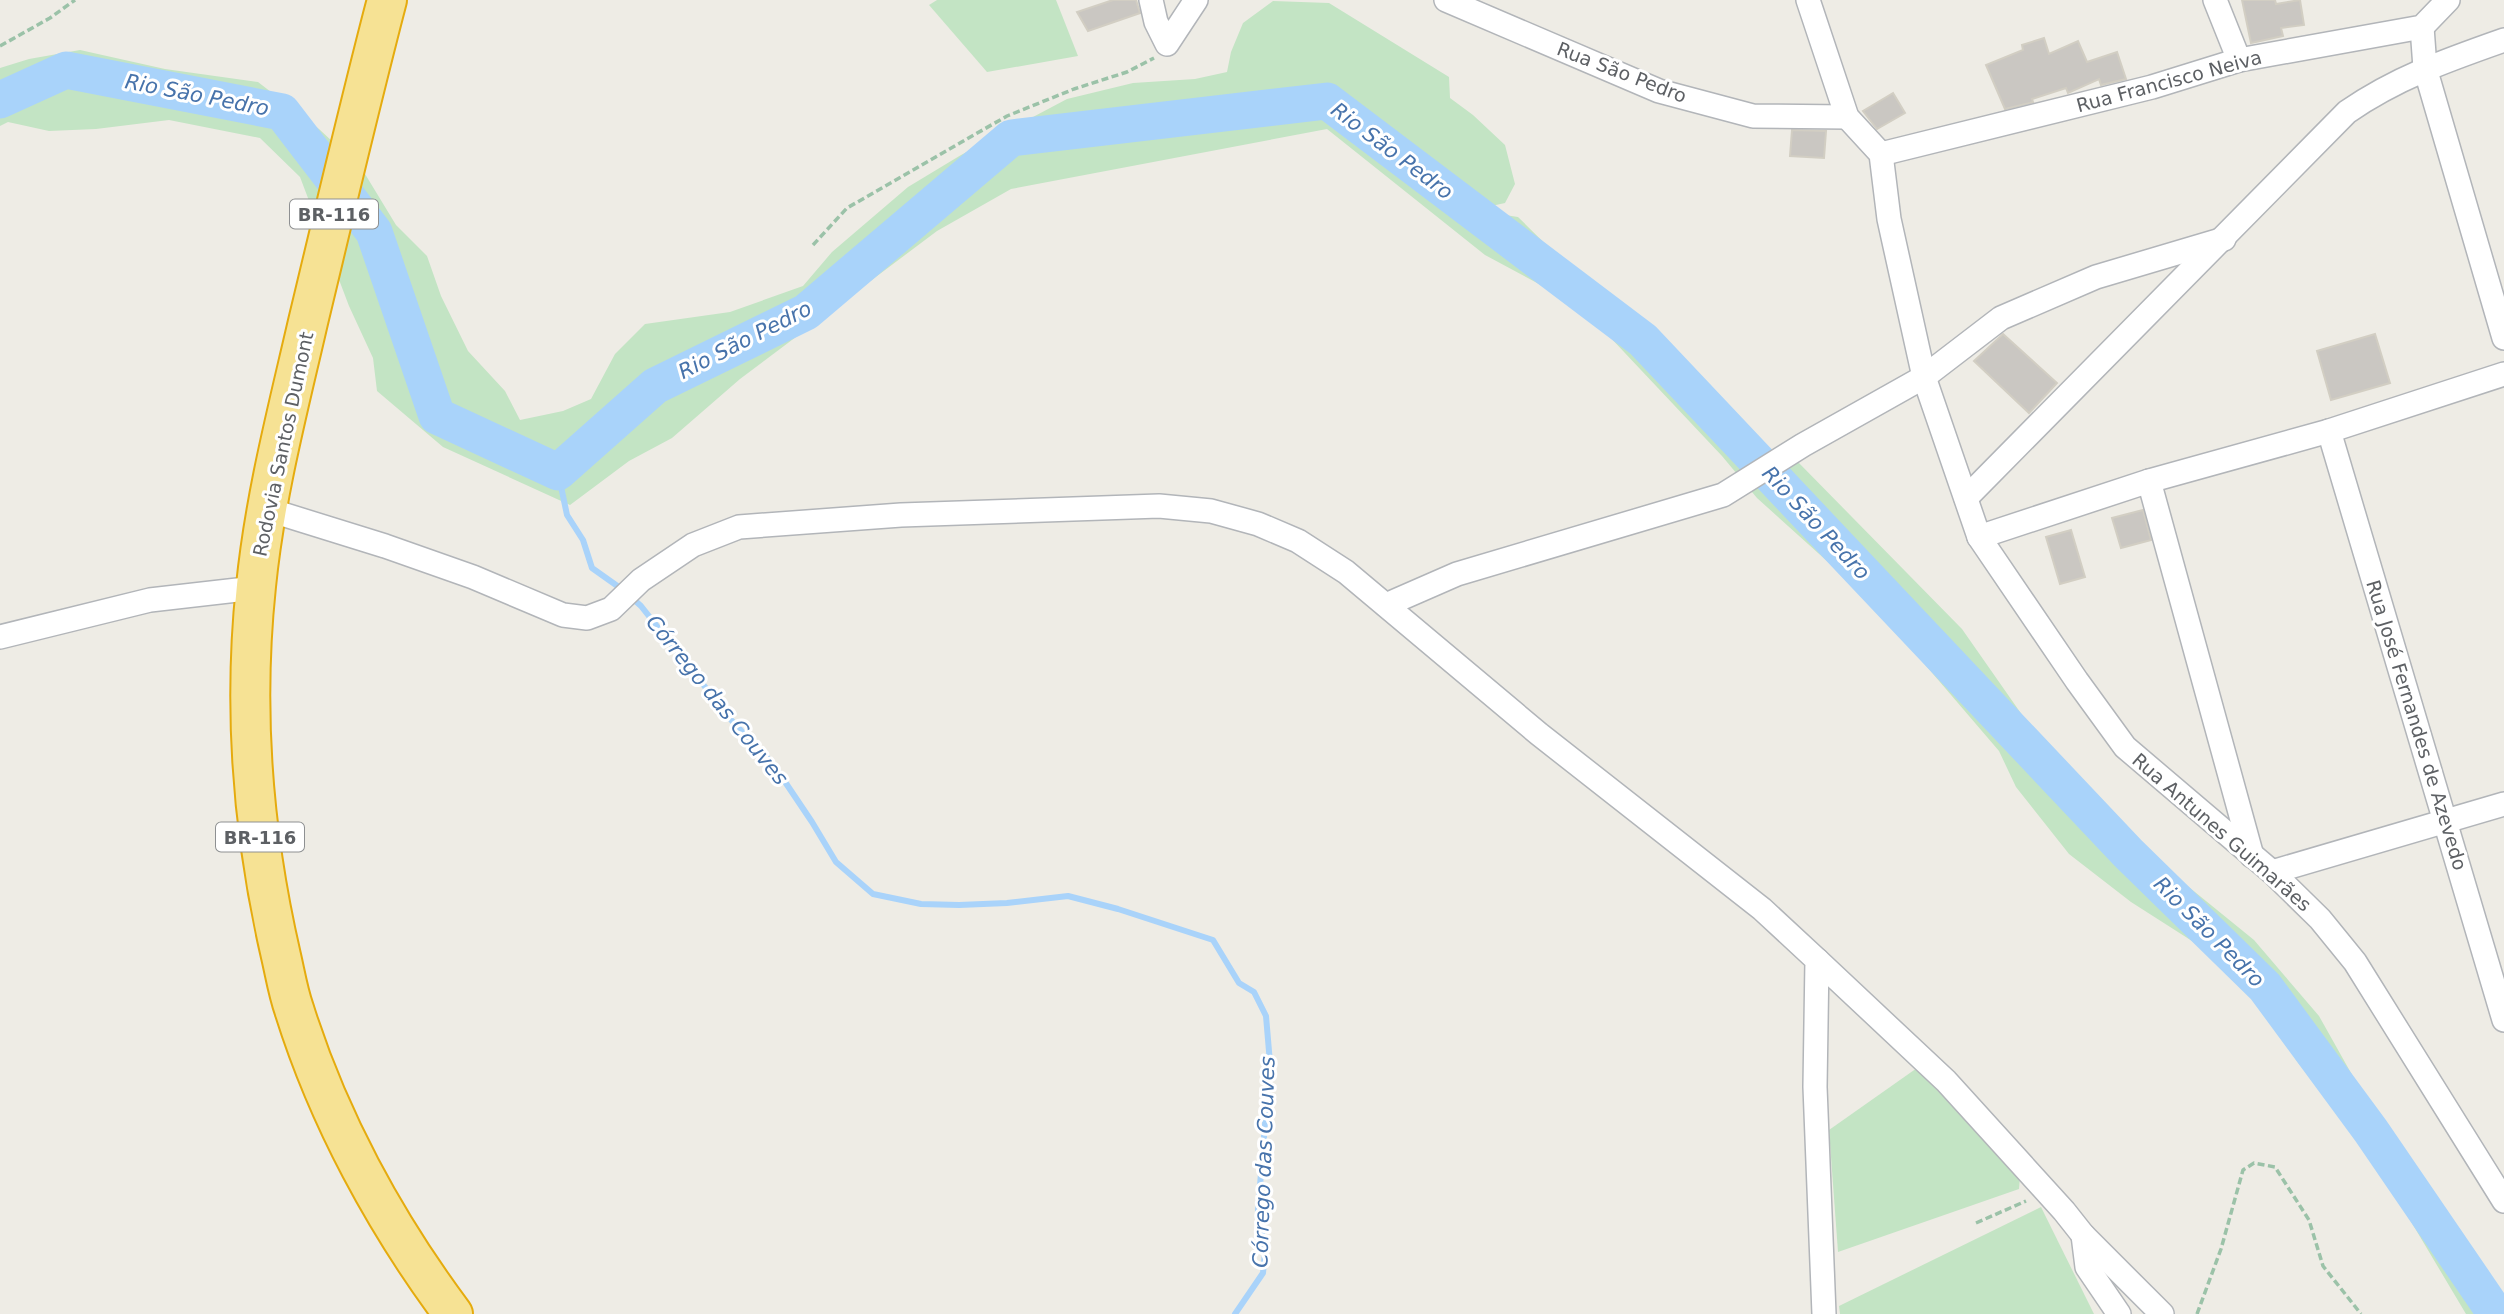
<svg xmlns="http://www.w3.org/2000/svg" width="2504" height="1314" viewBox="0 0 2504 1314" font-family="'DejaVu Sans',sans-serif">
<rect width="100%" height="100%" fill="#eeece5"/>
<g fill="#c3e4c4">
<path d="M 937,0 L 1056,0 L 1078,56 L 987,72 L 929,5 Z"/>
<path d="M 1273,1 L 1329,3 L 1449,77 L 1450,98 L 1473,115 L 1505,145 L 1515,184 L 1505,203 L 1473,210 L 1518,217 L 1643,340 L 1775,479 L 1797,461 L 1962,629 L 2027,722 L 2076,786 L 2174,875 L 2254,940 L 2319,1016 L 2360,1089 L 2473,1263 L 2504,1305 L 2504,1314 L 2466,1314 L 2372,1156 L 2296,1060 L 2273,1007 L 2192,941 L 2131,902 L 2069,854 L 2016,787 L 1999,751 L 1868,598 L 1757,498 L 1722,456 L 1608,335 L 1552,291 L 1485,255 L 1327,129 L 1011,189 L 937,231 L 740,379 L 672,438 L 629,461 L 570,505 L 443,447 L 377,391 L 373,358 L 349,306 L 300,177 L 260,138 L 169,120 L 96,129 L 49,131 L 8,122 L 0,126 L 0,68 L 29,59 L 80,50 L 165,69 L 258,82 L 319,129 L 362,169 L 396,225 L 427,256 L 441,296 L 468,351 L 505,391 L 520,420 L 563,411 L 591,399 L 615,354 L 645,324 L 730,312 L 803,286 L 832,252 L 908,187 L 961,155 L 1067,99 L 1133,83 L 1195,79 L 1227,72 L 1231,52 L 1243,23 Z"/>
<path d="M 1917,1068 L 2020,1176 L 2019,1189 L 1838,1252 L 1829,1130 Z"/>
<path d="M 2041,1207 L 2094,1314 L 1840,1314 L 1839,1306 Z"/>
</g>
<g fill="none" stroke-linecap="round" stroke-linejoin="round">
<g stroke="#a9d3fa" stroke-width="6">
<path d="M 558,472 L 567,515 L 583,540 L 592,568 L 623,590"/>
<path d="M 631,597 L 641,606 L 732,721 L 773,764 L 812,822 L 836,862 L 873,894 L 921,904 L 959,905 L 1007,903 L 1068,896 L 1118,909 L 1213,940 L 1239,983 L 1254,992 L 1266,1016 L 1270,1063 L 1258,1210 L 1265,1252 L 1263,1273 L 1235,1314"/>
</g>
<path stroke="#a9d3fa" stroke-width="37" d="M 0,100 L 66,70 L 282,112 L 374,232 L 437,416 L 558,472 L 655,386 L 806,312 L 1011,138 L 1327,101 L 1643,340 L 2128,853 L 2265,987 L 2371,1131 L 2496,1314"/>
</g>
<g fill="#cac7c2" stroke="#d2cec3" stroke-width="2">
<path d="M 1113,0 L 1136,0 L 1140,13 L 1088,31 L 1077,12 Z"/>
<path d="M 2242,0 L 2275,0 L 2276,4 L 2300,0 L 2304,25 L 2281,28 L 2283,36 L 2251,43 Z"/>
<path d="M 2044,38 L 2049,54 L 2078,41 L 2087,62 L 2117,52 L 2126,79 L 2101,85 L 2099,79 L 2068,93 L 2066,88 L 2032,99 L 2033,102 L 2030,103 L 2005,109 L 1986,65 L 2023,50 L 2022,45 Z"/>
<path d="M 1893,93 L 1905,113 L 1877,129 L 1863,111 Z"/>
<path d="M 1792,130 L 1826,131 L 1824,158 L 1790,156 Z"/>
<path d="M 2003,334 L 2057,383 L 2029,413 L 1974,361 Z"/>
<path d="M 2375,334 L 2390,383 L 2331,400 L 2317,351 Z"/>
<path d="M 2143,510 L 2151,540 L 2121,548 L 2112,518 Z"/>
<path d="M 2071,530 L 2085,577 L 2060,584 L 2046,537 Z"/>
</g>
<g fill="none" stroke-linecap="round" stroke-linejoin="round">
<defs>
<g id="street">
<path d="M 1151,0 L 1156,22 L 1167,44 L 1196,0"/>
<path d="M 1446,0 L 1659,91 L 1753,116 L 1847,117"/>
<path d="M 1808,0 L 1847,117 L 1881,154 L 1889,219 L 1924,377 L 1979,537 L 2077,681 L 2125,747 L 2272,872 L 2320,919 L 2355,962 L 2504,1201"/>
<path d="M 2215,0 L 2239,60"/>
<path d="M 2422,27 L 2425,68 L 2504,338"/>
<path d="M 1881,154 L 2152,87 L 2239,60 L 2422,27 L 2448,0"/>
<path d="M 2329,431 L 2504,1020"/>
<path d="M 2149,481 L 2252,856"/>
<path d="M 1966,498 L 2347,112 C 2396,78 2447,60 2504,40"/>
<path d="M 266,509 L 385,546 L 473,577 L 563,615 L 587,618 L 611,609 L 641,580 L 693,545 L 739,527 L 901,515 L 1159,506 L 1211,511 L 1258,524 L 1298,541 L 1346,572 L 1539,734 L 1762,909 L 1817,960 L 1815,1087 L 1824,1314"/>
<path d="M 1979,537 L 2149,481 L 2329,431 L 2504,374"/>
<path d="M 1386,605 L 1457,574 L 1723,495 L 1803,445 L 1924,377 L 2001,318 L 2096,277 L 2224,239"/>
<path d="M 0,637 L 150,600 L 255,588"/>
<path d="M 2272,872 L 2504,804"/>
<path d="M 1817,960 L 1946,1081 L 2064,1211 L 2083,1235 L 2162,1314"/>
<path d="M 2083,1235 L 2087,1267 L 2119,1314"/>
</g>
<path id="highway" d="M 387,0 C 359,107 334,214 308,322 C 288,409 265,496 256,586 C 243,709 253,835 281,956 C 285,973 288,992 294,1009 C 328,1118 385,1223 453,1314"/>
</defs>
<use href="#street" stroke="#b2b5b9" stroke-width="26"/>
<use href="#highway" stroke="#e5ab0e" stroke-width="42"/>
<g stroke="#9bc2a8" stroke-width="3.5" stroke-dasharray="7 3.5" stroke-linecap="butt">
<path d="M 0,46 L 50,18 L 75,0"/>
<path d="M 813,245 L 847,208 L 1007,116 L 1074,89 L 1127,72 L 1154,58"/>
<path d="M 1976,1223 L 2026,1201"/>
<path d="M 2197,1314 L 2221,1249 L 2243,1170 L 2254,1163 L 2275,1167 L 2309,1220 L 2323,1266 L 2361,1314"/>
</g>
<use href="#street" stroke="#fff" stroke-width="23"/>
<use href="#highway" stroke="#f6e294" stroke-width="38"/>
</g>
<g text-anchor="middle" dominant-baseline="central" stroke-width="6" stroke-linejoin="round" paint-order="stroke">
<g fill="#fff" stroke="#8e9092" stroke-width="2">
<rect x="290" y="199.5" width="88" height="29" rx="5"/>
<rect x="216" y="822.5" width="88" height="29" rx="5"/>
</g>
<g font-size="18" font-weight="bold" fill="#5d6064">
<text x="334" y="214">BR-116</text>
<text x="260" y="837">BR-116</text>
</g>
<g font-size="19" fill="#5d6064" stroke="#fff">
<text transform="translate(1622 72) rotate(21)">Rua São Pedro</text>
<text transform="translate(2169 81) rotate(-15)">Rua Francisco Neiva</text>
<text transform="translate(283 444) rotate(-78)">Rodovia Santos Dumont</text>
<text transform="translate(2417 725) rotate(73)">Rua José Fernandes de Azevedo</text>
<text transform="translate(2222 832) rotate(41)">Rua Antunes Guimarães</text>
</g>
<g font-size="21" font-style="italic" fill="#4773ab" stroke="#fff">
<text transform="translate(197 95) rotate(11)">Rio São Pedro</text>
<text transform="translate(1392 151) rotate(37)">Rio São Pedro</text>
<text transform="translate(745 340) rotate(-27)">Rio São Pedro</text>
<text transform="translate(1816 523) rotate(47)">Rio São Pedro</text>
<text transform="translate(717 700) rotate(51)">Córrego das Couves</text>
<text transform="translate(2209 932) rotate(45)">Rio São Pedro</text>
<text transform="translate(1264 1162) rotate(-88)">Córrego das Couves</text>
</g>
</g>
</svg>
